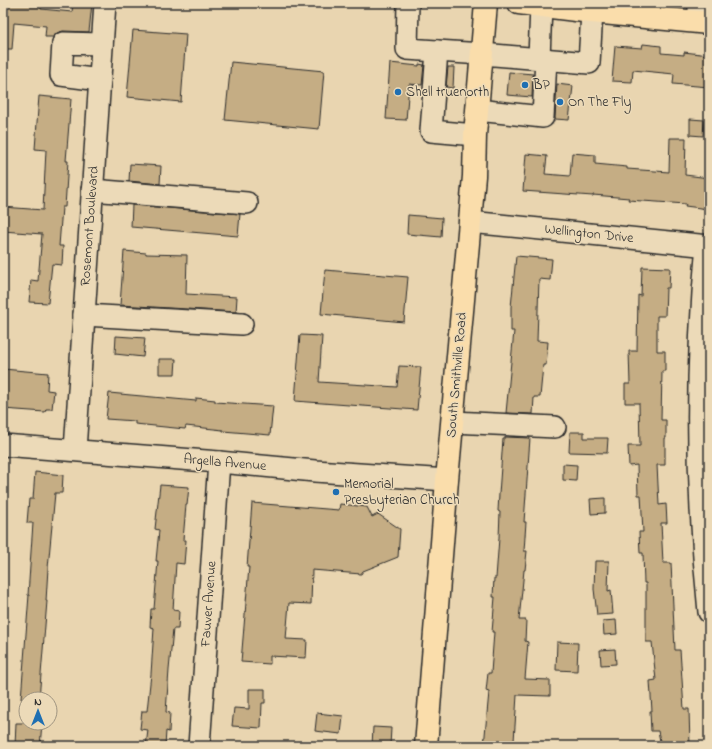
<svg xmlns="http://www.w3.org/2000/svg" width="712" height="749" viewBox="0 0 712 749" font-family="'Indie Flower',sans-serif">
<rect width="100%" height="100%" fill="#e9d5b0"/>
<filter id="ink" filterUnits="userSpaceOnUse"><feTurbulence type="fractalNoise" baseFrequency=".025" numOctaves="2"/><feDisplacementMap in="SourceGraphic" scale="8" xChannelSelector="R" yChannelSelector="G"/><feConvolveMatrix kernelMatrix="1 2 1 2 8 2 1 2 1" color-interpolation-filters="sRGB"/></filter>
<g filter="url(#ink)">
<g fill="#c5ad84" stroke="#2b2b2b">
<path d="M 3,3 L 41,3 L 41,9 L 72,12 L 73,3 L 92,3 L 89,32 L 63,31 L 57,33 L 53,37 L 45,37 L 46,26 L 14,23 L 12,49 L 3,49 Z"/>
<path d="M 133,30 L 186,34 L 181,102 L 127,97 Z"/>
<path d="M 643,44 L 661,46 L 661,53 L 684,55 L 684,52 L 709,55 L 709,87 L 673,84 L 674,74 L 633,70 L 632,82 L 612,81 L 615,46 L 642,48 Z"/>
<path d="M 231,62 L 324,71 L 319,129 L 225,120 Z"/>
<path d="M 390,63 L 419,66 L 419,64 L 424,65 L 422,85 L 409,84 L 406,120 L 386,119 Z"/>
<path d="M 448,67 L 454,67 L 453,88 L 446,87 Z"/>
<path d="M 509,72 L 533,74 L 532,97 L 507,95 Z"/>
<path d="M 557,84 L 573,86 L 569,120 L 555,119 Z"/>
<path d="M 39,96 L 71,99 L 66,161 L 68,161 L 65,207 L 62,207 L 59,246 L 63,246 L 62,265 L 52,264 L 48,303 L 29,302 L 31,280 L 38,281 L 42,234 L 3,231 L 3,207 L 43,210 L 46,150 L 35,149 Z"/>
<path d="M 690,119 L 704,120 L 703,136 L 690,135 Z"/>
<path d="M 670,138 L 686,138 L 685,175 L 709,178 L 708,209 L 685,206 L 686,204 L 628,200 L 629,198 L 593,195 L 593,196 L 523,191 L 526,154 L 547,156 L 545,174 L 570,176 L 572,153 L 595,155 L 595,164 L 627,167 L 627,169 L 669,172 Z"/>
<path d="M 130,164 L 161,166 L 160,184 L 129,181 Z"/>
<path d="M 132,205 L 240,214 L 238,236 L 131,227 Z"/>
<path d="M 408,215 L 442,218 L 441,237 L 407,234 Z"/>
<path d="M 124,251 L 146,253 L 146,254 L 187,255 L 186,294 L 237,297 L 236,312 L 120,305 Z"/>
<path d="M 516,256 L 552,259 L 550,280 L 539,279 L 537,341 L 548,342 L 546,365 L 543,365 L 540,397 L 534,397 L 533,414 L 506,413 L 514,331 L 511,331 L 511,307 Z"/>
<path d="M 642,267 L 670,268 L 669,288 L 666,288 L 665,316 L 657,316 L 657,351 L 665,351 L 665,371 L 662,371 L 661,420 L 666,420 L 666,438 L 665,438 L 665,465 L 657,465 L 659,505 L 666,504 L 667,523 L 661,523 L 663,563 L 671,563 L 675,650 L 680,650 L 684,709 L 689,709 L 690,746 L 661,746 L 658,731 L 651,731 L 650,711 L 652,711 L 650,681 L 656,680 L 652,642 L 646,642 L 646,583 L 644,583 L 643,553 L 640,553 L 639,532 L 643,532 L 641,495 L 638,495 L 637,465 L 629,466 L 628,446 L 640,446 L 639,403 L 625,403 L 625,384 L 630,384 L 629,351 L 637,351 L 638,295 L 641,296 Z"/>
<path d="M 325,270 L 408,277 L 404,322 L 321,314 Z"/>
<path d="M 300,335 L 322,336 L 319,382 L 397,387 L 399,366 L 421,367 L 417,410 L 295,401 Z"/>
<path d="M 116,336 L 145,338 L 143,357 L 115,354 Z"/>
<path d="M 159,359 L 176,359 L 175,374 L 159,374 Z"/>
<path d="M 3,369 L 48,373 L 47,390 L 54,391 L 52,409 L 46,409 L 45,412 L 3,409 Z"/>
<path d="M 109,393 L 196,401 L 196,398 L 215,400 L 215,402 L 273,406 L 270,435 L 223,431 L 223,430 L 186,426 L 185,429 L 135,424 L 135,421 L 106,419 Z"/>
<path d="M 570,432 L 584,432 L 584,438 L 608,438 L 607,453 L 569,452 Z"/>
<path d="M 505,437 L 530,438 L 524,522 L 526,522 L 524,551 L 527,551 L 525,570 L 524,570 L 519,620 L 526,620 L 525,641 L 528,642 L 525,679 L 550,680 L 550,696 L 517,695 L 514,741 L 507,741 L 507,746 L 484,746 L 489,692 L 486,691 L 488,673 L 491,673 L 494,632 L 492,632 L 495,597 L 493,597 L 494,578 L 496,578 L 499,538 L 500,512 L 498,511 L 499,494 L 503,439 L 505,439 Z"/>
<path d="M 563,464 L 577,465 L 576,481 L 563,480 Z"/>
<path d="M 35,472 L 63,475 L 62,493 L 55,493 L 48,568 L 46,601 L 47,601 L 39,699 L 21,699 L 29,595 L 28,595 L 33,523 L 27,523 L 29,499 L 33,499 Z"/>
<path d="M 160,485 L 189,487 L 187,505 L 186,505 L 183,540 L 186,540 L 184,564 L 176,563 L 173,610 L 179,611 L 178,629 L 173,629 L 169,670 L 166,712 L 170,713 L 169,732 L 166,731 L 165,746 L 146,746 L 148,730 L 140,729 L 142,711 L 147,711 L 151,674 L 154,628 L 150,627 L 151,609 L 154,609 L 158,561 L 156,561 L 159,530 L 155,529 Z"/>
<path d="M 605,498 L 605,513 L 591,514 L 590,499 Z"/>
<path d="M 252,503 L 339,510 L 340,504 L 367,507 L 372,517 L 378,514 L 400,529 L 398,557 L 363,571 L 361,574 L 312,570 L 311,604 L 289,603 L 286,639 L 307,640 L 306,658 L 270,656 L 270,664 L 241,662 L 249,567 L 247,567 Z"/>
<path d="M 595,561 L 609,561 L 608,591 L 611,590 L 613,614 L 597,615 L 594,589 Z"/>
<path d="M 616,620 L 617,634 L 604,635 L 603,621 Z"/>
<path d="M 557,642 L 578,643 L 577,671 L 556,670 Z"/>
<path d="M 615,649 L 616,664 L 601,665 L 600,650 Z"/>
<path d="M 249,689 L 265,689 L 265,703 L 262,703 L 261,728 L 232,726 L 234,708 L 249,709 Z"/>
<path d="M 317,713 L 343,716 L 341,734 L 315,731 Z"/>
<path d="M 16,723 L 42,723 L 40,746 L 15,746 Z"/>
<path d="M 373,727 L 391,728 L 390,746 L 372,746 Z"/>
</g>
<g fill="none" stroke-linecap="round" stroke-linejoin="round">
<defs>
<g id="minor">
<path d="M 408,3 L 407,49 L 482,54 L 589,63 L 592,12"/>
<path d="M 699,22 L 699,3"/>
<path d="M 437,51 L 431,131 L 475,135"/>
<path d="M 539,58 L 541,6"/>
<path d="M 100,80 L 61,75 L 63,43 L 102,44"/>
<path d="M 477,110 L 543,117 L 546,59"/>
<path d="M 92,190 L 247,203"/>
<path d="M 470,222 L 709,246"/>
<path d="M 707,245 C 695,368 696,490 709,612"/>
<path d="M 84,315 L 242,324"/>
<path d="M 453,422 L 555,427"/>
<path d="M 3,445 L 219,462 L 315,471 L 447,480"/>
<path d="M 75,450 L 105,3"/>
<path d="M 199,746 L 219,462"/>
</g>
<g id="major">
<path d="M 519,3 L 592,12 L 709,23"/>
<path d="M 426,746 L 447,480 L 474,176 L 475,135 L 486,3"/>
</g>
</defs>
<use href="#minor" stroke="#2b2b2b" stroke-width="24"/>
<use href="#major" stroke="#2b2b2b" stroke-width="25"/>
<use href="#minor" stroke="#ecdab8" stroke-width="21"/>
<use href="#major" stroke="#faddab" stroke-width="22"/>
</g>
</g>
<g fill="#1f6fb2" stroke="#ecdab8" stroke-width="1.5">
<circle cx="525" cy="85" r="4"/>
<circle cx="398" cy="92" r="4"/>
<circle cx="560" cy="102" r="4"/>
<circle cx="336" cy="492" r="4"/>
</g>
<g text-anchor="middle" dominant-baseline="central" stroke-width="3" stroke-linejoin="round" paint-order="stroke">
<g font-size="14" fill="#2b2b2b" stroke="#ecdab8" text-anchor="start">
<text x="533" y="85">BP</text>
<text x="406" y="92">Shell truenorth</text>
<text x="568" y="102">On The Fly</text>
<text x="344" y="484">Memorial<tspan x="344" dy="16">Presbyterian Church</tspan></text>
</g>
<g font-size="14" fill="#2b2b2b" stroke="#ecdab8">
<text transform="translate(90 226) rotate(-86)">Rosemont Boulevard</text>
<text transform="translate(589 234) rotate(6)">Wellington Drive</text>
<text transform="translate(457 375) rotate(-85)">South Smithville Road</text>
<text transform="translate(225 463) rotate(5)">Argella Avenue</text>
<text transform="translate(209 604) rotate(-86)">Fauver Avenue</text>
</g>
</g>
<rect width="712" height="749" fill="none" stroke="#ecdab8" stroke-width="16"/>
<rect x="8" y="8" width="696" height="733" fill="none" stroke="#2b2b2b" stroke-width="1.5" filter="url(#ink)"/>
<g transform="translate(38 711)"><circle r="19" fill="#ecdab8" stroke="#9f9480"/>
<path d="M0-3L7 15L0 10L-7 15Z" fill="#1f6fb2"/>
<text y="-6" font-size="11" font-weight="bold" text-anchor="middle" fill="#2b2b2b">N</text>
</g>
</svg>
